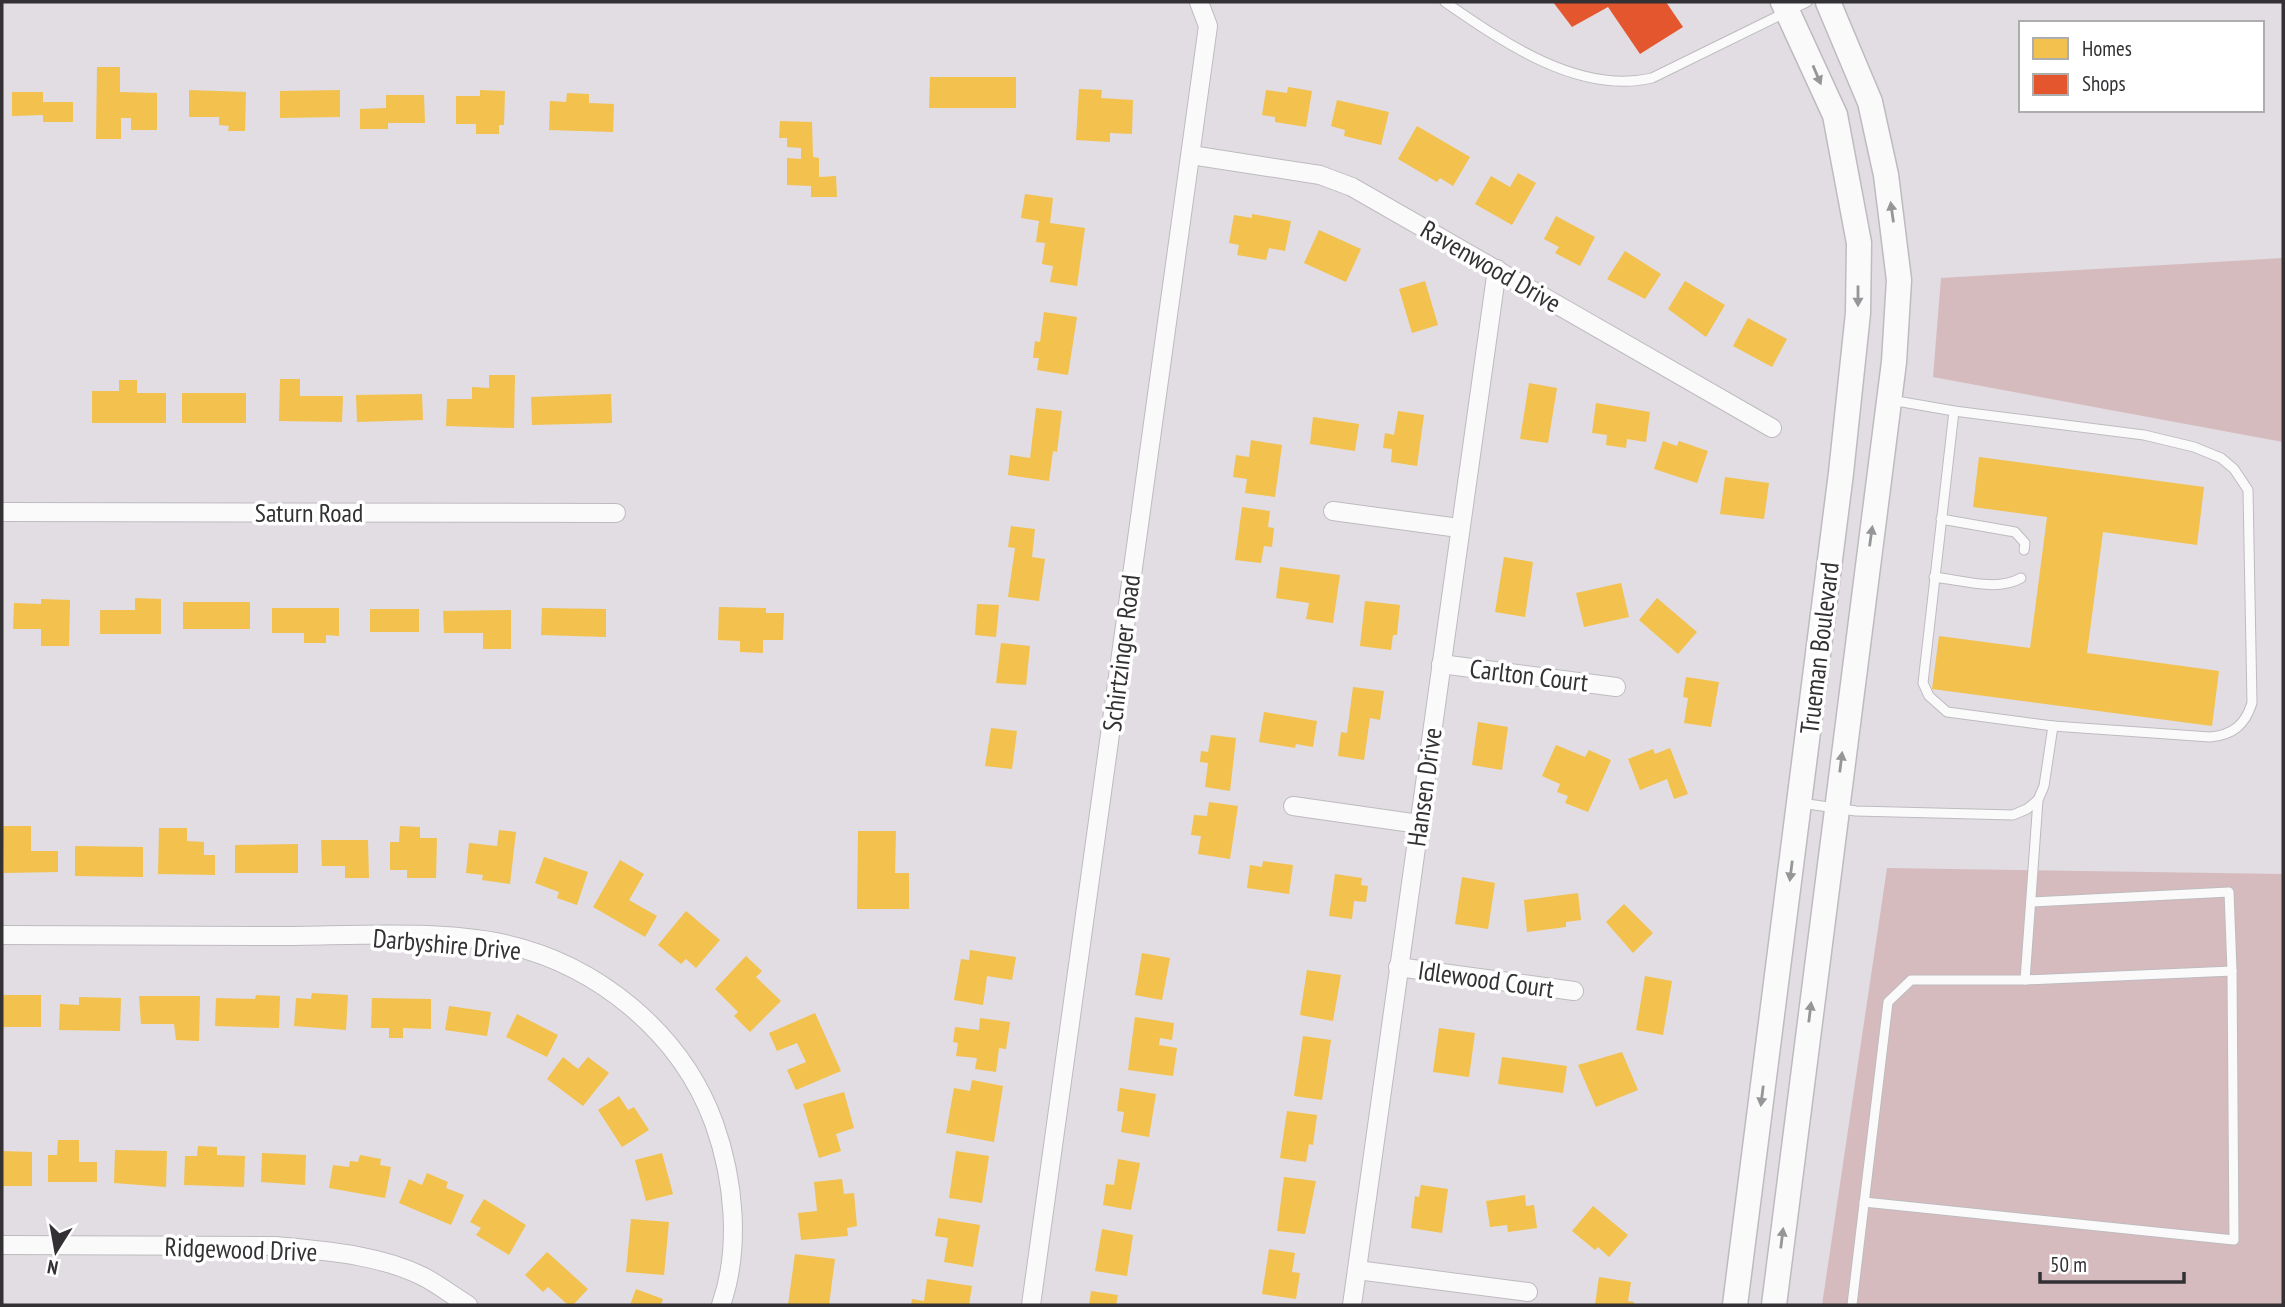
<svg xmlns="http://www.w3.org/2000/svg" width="2285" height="1307" viewBox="0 0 2285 1307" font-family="'PT Sans Narrow',sans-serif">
<rect width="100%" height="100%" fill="#e1dde2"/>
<g fill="#d6bbbe">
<path d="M 2283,258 L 2283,442 L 1933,377 L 1941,278 Z"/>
<path d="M 1887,868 L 2283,874 L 2283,1305 L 1822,1305 Z"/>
</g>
<g fill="#f2c14e">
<path d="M 97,67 L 120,67 L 120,92 L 157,93 L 157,130 L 131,130 L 131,118 L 121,118 L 121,139 L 96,139 Z"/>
<path d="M 930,77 L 1016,77 L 1016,108 L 929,108 Z"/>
<path d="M 1288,87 L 1312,91 L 1306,127 L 1275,122 L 1275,117 L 1262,115 L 1266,90 L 1287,93 Z"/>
<path d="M 1079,89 L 1102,90 L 1101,98 L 1133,100 L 1132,134 L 1110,133 L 1110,142 L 1076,140 Z"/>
<path d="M 189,90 L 246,92 L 245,131 L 228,131 L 229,126 L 219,125 L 219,117 L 189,117 Z"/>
<path d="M 340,90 L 340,117 L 280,118 L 280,91 Z"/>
<path d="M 480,90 L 505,91 L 504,125 L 499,125 L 499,134 L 476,134 L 476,124 L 456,124 L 456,96 L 480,96 Z"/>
<path d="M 12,92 L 43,92 L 43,102 L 73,102 L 73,122 L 43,122 L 43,115 L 12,116 Z"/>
<path d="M 567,93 L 589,94 L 589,103 L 614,104 L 613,132 L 549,130 L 550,101 L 566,102 Z"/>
<path d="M 386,95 L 424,95 L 425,123 L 388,123 L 388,129 L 360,129 L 360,109 L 386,108 Z"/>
<path d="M 1337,100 L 1389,112 L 1381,145 L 1344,136 L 1345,130 L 1331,126 Z"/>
<path d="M 780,121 L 812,122 L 813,157 L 819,158 L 819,177 L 836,176 L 837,197 L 811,197 L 811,186 L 787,185 L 787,158 L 801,159 L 801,148 L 787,147 L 787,138 L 779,138 Z"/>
<path d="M 1417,126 L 1470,157 L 1453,186 L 1440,178 L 1437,182 L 1398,159 Z"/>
<path d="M 1518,173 L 1536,183 L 1512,225 L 1475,204 L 1491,176 L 1510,187 Z"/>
<path d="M 1025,194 L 1053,198 L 1050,223 L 1085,228 L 1077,286 L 1050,282 L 1053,266 L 1042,264 L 1045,243 L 1036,242 L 1039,221 L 1021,218 Z"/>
<path d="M 1252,214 L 1291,221 L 1285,251 L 1269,248 L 1266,260 L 1237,255 L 1239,245 L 1229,243 L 1234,215 L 1252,218 Z"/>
<path d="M 1556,216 L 1595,237 L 1580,266 L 1555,253 L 1559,247 L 1544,239 Z"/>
<path d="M 1319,230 L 1361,249 L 1346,282 L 1304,263 Z"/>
<path d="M 1625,251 L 1661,274 L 1645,299 L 1607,279 Z"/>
<path d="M 1425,281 L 1438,325 L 1412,333 L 1399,289 Z"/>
<path d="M 1685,281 L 1725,305 L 1706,337 L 1668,309 Z"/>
<path d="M 1044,312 L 1077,317 L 1068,375 L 1037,370 L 1039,358 L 1033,358 L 1035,341 L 1040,342 Z"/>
<path d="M 1748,318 L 1787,339 L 1772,367 L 1733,346 Z"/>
<path d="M 489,375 L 515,375 L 514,428 L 446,426 L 447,399 L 472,399 L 472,387 L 489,388 Z"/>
<path d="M 280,379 L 300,379 L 300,396 L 343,396 L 342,422 L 279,421 Z"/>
<path d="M 119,380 L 137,380 L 137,393 L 166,393 L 166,423 L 92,423 L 92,391 L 119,391 Z"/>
<path d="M 1529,383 L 1557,388 L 1548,443 L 1520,439 Z"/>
<rect x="182" y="393" width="64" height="30"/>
<path d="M 422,394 L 423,420 L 357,422 L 356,395 Z"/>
<path d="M 611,394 L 612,423 L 532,425 L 531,397 Z"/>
<path d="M 1596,403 L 1650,412 L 1646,442 L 1627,439 L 1626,448 L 1606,445 L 1607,435 L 1592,433 Z"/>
<path d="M 1036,408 L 1062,411 L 1057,452 L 1053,451 L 1049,481 L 1008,475 L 1010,455 L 1030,458 Z"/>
<path d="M 1398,411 L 1424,415 L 1417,466 L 1391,462 L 1392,449 L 1383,448 L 1385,433 L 1394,435 Z"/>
<path d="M 1313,417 L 1359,424 L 1355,451 L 1310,444 Z"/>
<path d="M 1251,440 L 1282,445 L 1275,497 L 1245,493 L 1247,479 L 1233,477 L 1236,455 L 1249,457 Z"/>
<path d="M 1663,441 L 1677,446 L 1679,441 L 1708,451 L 1697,483 L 1654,469 Z"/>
<path d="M 1979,457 L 2204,487 L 2197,545 L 2103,532 L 2087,653 L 2219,671 L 2212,726 L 1932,689 L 1939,636 L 2030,648 L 2047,517 L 1973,507 Z"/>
<path d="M 1725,477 L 1769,483 L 1764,519 L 1720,514 Z"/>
<path d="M 1242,507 L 1270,511 L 1268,527 L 1274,528 L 1272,547 L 1264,546 L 1261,563 L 1235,560 Z"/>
<path d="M 1011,526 L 1035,529 L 1032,557 L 1045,559 L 1039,601 L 1008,597 L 1015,548 L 1008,547 Z"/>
<path d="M 1504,557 L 1533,562 L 1525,617 L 1495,612 Z"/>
<path d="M 1280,567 L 1340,575 L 1333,623 L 1306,619 L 1309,603 L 1276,598 Z"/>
<path d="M 1621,583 L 1629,617 L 1584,627 L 1576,593 Z"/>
<path d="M 135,598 L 161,599 L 161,634 L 100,634 L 100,610 L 135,610 Z"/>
<path d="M 1657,598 L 1697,632 L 1678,654 L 1639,620 Z"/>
<path d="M 41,599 L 70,600 L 69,646 L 41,646 L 41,629 L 13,629 L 14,603 L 41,604 Z"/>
<path d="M 1365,601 L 1400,605 L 1397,635 L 1393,635 L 1391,650 L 1360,646 Z"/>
<rect x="183" y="602" width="67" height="27"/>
<path d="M 977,604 L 999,605 L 996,637 L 975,635 Z"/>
<path d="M 719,607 L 766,608 L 766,613 L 784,613 L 783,640 L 763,640 L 763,653 L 740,652 L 740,641 L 718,640 Z"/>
<path d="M 272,608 L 339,608 L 339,636 L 326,635 L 326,643 L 304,643 L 304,633 L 272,633 Z"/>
<path d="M 542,608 L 606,609 L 606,637 L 541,635 Z"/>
<rect x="370" y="609" width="49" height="23"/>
<path d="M 511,610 L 511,649 L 483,649 L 483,633 L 444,633 L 443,611 Z"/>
<path d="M 1001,643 L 1030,646 L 1026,685 L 996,683 Z"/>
<path d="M 1686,677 L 1719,682 L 1711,727 L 1684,723 L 1688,698 L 1683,697 Z"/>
<path d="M 1353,687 L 1384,691 L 1380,720 L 1370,718 L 1364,760 L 1338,756 L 1341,732 L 1347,733 Z"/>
<path d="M 1264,712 L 1317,721 L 1313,747 L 1296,744 L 1295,748 L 1259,742 Z"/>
<path d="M 1478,722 L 1508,727 L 1502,770 L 1472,765 Z"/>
<path d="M 991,728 L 1017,731 L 1012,769 L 985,766 Z"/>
<path d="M 1211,735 L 1236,738 L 1230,791 L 1205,787 L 1208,763 L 1200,762 L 1201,751 L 1208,752 Z"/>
<path d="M 1556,745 L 1585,757 L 1589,750 L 1611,760 L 1588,812 L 1565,803 L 1568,796 L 1557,792 L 1560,784 L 1542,776 Z"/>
<path d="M 1670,748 L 1688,794 L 1674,799 L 1667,779 L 1640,790 L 1628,759 L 1653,749 L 1655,754 Z"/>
<path d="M 1209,802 L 1238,806 L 1230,859 L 1198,854 L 1201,836 L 1191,835 L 1194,815 L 1207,816 Z"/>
<path d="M 3,826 L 31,826 L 31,851 L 58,851 L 58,872 L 4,873 Z"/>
<path d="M 400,826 L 420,827 L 420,838 L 437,838 L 436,878 L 407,878 L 407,870 L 390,870 L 390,842 L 399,842 Z"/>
<path d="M 159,828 L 187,828 L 187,841 L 204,842 L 204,855 L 215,855 L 215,875 L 158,874 Z"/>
<path d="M 499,830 L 516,832 L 510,884 L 482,880 L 483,875 L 466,873 L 469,843 L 497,846 Z"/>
<path d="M 858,831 L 896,831 L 895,873 L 909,873 L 909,909 L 857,909 Z"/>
<path d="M 321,840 L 368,840 L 369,878 L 345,878 L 345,866 L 322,866 Z"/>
<path d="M 298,844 L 298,873 L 235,873 L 235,845 Z"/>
<path d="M 75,846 L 143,847 L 143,877 L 75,876 Z"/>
<path d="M 544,857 L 588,872 L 577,905 L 557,898 L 559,892 L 535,883 Z"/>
<path d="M 620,860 L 644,874 L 629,900 L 657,916 L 645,937 L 593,907 Z"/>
<path d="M 1263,861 L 1293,865 L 1289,894 L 1247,888 L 1250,865 L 1262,867 Z"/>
<path d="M 1335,874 L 1362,878 L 1361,885 L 1368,886 L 1366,902 L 1354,901 L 1352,919 L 1329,916 Z"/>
<path d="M 1462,877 L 1495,883 L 1488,929 L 1455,924 Z"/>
<path d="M 1578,893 L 1581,920 L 1566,922 L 1566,927 L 1527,932 L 1524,900 Z"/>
<path d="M 1624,904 L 1653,933 L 1633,953 L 1606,922 Z"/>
<path d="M 686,911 L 720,940 L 696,968 L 686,959 L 681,964 L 658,945 Z"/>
<path d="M 970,950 L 1016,957 L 1012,980 L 987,976 L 983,1005 L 954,1000 L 961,959 L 969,960 Z"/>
<path d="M 1142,953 L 1170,958 L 1162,1000 L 1135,995 Z"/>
<path d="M 746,956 L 762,971 L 756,977 L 781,1001 L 750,1032 L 734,1016 L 738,1012 L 715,989 Z"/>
<path d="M 1307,970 L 1341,975 L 1333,1021 L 1300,1015 Z"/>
<path d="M 1645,976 L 1672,981 L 1663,1035 L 1636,1030 Z"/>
<path d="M 312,993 L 348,995 L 346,1030 L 294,1026 L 296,998 L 311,999 Z"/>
<rect x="2" y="995" width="39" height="32"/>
<path d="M 256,995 L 280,996 L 279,1028 L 215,1026 L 216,998 L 255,999 Z"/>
<path d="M 139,996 L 200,996 L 199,1041 L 176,1040 L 174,1024 L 141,1024 Z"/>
<path d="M 79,997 L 121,998 L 120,1031 L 59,1030 L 60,1004 L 79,1005 Z"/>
<path d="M 372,998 L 431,999 L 431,1029 L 403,1028 L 403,1038 L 389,1038 L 389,1028 L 371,1028 Z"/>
<path d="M 449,1006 L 491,1012 L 487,1036 L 445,1030 Z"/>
<path d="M 815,1013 L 841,1071 L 796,1090 L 787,1070 L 806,1062 L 797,1043 L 777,1051 L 769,1033 Z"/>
<path d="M 517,1014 L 558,1035 L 547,1057 L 506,1037 Z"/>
<path d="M 1135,1017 L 1174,1023 L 1172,1040 L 1160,1038 L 1159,1045 L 1177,1048 L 1173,1076 L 1128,1070 Z"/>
<path d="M 980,1018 L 1010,1022 L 1006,1049 L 999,1048 L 996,1072 L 975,1069 L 977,1058 L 956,1056 L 958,1043 L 953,1042 L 955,1027 L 979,1030 Z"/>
<path d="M 1439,1028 L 1475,1033 L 1469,1077 L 1433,1072 Z"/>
<path d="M 1303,1036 L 1331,1040 L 1322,1100 L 1294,1096 Z"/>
<path d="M 1622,1052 L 1638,1090 L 1596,1107 L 1578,1065 Z"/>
<path d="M 563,1057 L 578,1069 L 588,1057 L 609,1073 L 583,1106 L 547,1079 Z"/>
<path d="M 1502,1057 L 1567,1066 L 1563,1093 L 1498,1084 Z"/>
<path d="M 972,1080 L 1003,1086 L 994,1142 L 946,1133 L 954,1088 L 970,1091 Z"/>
<path d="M 1120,1088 L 1156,1094 L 1149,1137 L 1121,1132 L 1124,1112 L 1117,1111 Z"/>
<path d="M 844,1092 L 854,1128 L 836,1134 L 841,1151 L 819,1158 L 803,1104 Z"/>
<path d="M 619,1096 L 628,1110 L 634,1107 L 649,1130 L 622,1147 L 598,1110 Z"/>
<path d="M 1287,1111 L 1317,1115 L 1313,1145 L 1309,1144 L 1306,1162 L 1280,1158 Z"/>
<path d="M 58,1140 L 79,1140 L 79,1162 L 97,1162 L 97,1182 L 48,1182 L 48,1155 L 57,1155 Z"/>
<path d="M 198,1146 L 217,1147 L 217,1155 L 245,1156 L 244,1187 L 184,1185 L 185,1156 L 197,1156 Z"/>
<path d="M 115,1150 L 167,1151 L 166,1187 L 114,1183 Z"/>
<path d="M 2,1151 L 32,1152 L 32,1186 L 2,1186 Z"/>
<path d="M 956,1151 L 989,1156 L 982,1203 L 949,1198 Z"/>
<path d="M 262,1153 L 306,1155 L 305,1185 L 261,1182 Z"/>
<path d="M 662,1153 L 673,1194 L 646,1201 L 635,1160 Z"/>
<path d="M 360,1155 L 381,1159 L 380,1165 L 391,1167 L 385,1198 L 329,1188 L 333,1165 L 349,1167 L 350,1161 L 358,1162 Z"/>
<path d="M 1118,1159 L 1140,1163 L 1131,1210 L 1103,1205 L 1106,1184 L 1114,1185 Z"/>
<path d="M 427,1173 L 448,1182 L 446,1188 L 464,1195 L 451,1225 L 399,1203 L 409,1179 L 422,1185 Z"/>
<path d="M 1284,1177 L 1316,1181 L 1305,1234 L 1277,1231 Z"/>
<path d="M 842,1179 L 844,1194 L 854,1193 L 857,1226 L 847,1228 L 848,1236 L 801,1240 L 798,1213 L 817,1211 L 814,1182 Z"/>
<path d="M 1421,1185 L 1448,1189 L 1442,1233 L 1411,1228 L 1415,1196 L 1419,1197 Z"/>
<path d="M 1525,1195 L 1526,1206 L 1534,1205 L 1537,1228 L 1508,1232 L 1507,1225 L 1490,1227 L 1486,1201 Z"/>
<path d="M 484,1199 L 526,1225 L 509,1255 L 476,1235 L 481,1228 L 470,1222 Z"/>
<path d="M 1593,1206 L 1628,1235 L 1609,1257 L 1598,1247 L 1595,1250 L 1572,1231 Z"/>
<path d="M 938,1218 L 980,1225 L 973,1267 L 944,1262 L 948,1238 L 935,1236 Z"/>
<path d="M 631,1219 L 669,1222 L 664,1275 L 626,1272 Z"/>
<path d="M 1102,1229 L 1133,1235 L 1127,1276 L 1095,1271 Z"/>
<path d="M 1269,1249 L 1295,1253 L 1292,1272 L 1300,1273 L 1296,1299 L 1262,1294 Z"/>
<path d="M 547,1252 L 588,1289 L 573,1305 L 568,1305 L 548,1287 L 543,1292 L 525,1275 Z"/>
<path d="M 795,1254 L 835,1259 L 829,1305 L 788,1305 Z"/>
<path d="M 1599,1277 L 1631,1282 L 1628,1301 L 1634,1302 L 1634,1305 L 1595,1305 Z"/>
<path d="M 927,1279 L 972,1286 L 969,1305 L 911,1305 L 912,1299 L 924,1301 Z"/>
<path d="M 636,1289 L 663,1299 L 661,1305 L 630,1305 Z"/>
<path d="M 1091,1291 L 1118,1295 L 1116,1305 L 1089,1305 Z"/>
</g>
<path fill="#e4572e" d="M 1553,2 L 1666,2 L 1683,27 L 1640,54 L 1608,7 L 1572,27 Z"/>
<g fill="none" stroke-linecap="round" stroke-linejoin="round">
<defs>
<g id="service">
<path d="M 1445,2 C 1503,42 1579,95 1652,78 L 1807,2"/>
<path d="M 1954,411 L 2144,435 L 2194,447 L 2221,458 L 2234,469 L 2248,490 L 2252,703 C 2245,725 2233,735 2210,737 L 2053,726"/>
<path d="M 1941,519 L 2015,532 L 2025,543 L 2024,550"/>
<path d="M 1934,577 C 1961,580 1997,592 2021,578"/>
<path d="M 1801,803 L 1856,811 L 2013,815 L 2027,809 L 2038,800 L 2044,786 L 2053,726 L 1947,712 L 1929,696 L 1923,683 L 1954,411 L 1891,400"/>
<path d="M 2025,980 L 2232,971 L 2229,892 L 2031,902"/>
<path d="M 1864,1202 L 2234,1240 L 2232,971"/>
<path d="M 1852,1305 L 1888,1002 L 1911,980 L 2025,980 L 2038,800"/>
</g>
<g id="minor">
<path d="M 1191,155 L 1320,175 L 1352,187 L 1772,428"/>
<path d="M 1333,511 L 1459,528"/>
<path d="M 2,512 L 616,513"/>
<path d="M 1441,664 L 1616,687"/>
<path d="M 1293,806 L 1419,824"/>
<path d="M 2,935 C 94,936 186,936 278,936 C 348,936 437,929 505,944 C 598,965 681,1033 714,1123 C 734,1179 741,1248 721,1305"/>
<path d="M 1398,967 L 1574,991"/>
<path d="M 2,1245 L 275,1246 C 324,1251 377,1254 422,1276 C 438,1284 453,1296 468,1305"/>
<path d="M 1357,1270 L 1528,1292"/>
<path d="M 1031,1305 L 1208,26 L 1199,2"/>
<path d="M 1352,1305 L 1497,269"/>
</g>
<g id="secondary">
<path d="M 1735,1305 L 1841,473 L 1858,313 L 1859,243 L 1835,115 L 1783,2"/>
<path d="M 1774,1305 L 1894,362 L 1899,280 L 1886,175 L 1870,102 L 1828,2"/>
</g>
</defs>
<use href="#service" stroke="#bebbbf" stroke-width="11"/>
<use href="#minor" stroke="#bebbbf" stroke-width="20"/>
<use href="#secondary" stroke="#bebbbf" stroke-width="27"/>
<use href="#service" stroke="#fafafb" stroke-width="9"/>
<use href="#minor" stroke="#fafafb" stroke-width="18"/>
<use href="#secondary" stroke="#fafafb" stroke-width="24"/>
</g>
<defs><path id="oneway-solid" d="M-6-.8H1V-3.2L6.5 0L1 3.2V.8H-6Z" transform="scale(1.75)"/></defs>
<g fill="#969698">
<use href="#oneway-solid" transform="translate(1817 75) rotate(67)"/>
<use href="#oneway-solid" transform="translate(1892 212) rotate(-98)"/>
<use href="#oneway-solid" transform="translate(1858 296) rotate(90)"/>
<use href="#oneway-solid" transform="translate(1871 536) rotate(-82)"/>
<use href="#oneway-solid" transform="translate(1841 762) rotate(-83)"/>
<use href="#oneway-solid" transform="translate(1791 871) rotate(97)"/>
<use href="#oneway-solid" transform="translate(1810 1012) rotate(-83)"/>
<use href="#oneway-solid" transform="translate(1762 1096) rotate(97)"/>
<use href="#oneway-solid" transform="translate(1782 1238) rotate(-83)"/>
</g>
<g text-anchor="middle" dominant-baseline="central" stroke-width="7" stroke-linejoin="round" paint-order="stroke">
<g font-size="26" fill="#333134" stroke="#fff">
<text transform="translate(1491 266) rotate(30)">Ravenwood Drive</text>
<text x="309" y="512">Saturn Road</text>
<text transform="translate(1819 648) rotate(-83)">Trueman Boulevard</text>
<text transform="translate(1121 653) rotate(-83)">Schirtzinger Road</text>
<text transform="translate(1529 675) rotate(7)">Carlton Court</text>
<text transform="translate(1424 787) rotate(-82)">Hansen Drive</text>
<text transform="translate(447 944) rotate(5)">Darbyshire Drive</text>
<text transform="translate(1486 979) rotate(8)">Idlewood Court</text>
<text transform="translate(241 1249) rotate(2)">Ridgewood Drive</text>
</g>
</g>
<rect width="2285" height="1307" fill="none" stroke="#333134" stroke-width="7"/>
<rect x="2019" y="21" width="245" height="91" fill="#ffffff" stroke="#adadae" stroke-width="2"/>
<rect x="2033" y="38" width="35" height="21" fill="#f2c14e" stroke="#adadae" stroke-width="2"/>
<text x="2082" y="56" font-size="21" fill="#333134">Homes</text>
<rect x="2033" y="74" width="35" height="21" fill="#e4572e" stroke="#adadae" stroke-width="2"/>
<text x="2082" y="91" font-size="21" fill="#333134">Shops</text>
<g transform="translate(56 1251) rotate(191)" stroke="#ffffff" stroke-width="5" paint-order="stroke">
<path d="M0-5L12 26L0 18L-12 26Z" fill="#333134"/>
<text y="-10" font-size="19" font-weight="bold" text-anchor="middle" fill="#333134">N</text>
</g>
<path d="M2040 1272v10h144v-10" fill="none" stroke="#333134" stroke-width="3.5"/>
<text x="2050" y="1272" font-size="21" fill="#333134" stroke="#ffffff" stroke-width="5" paint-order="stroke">50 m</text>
</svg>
